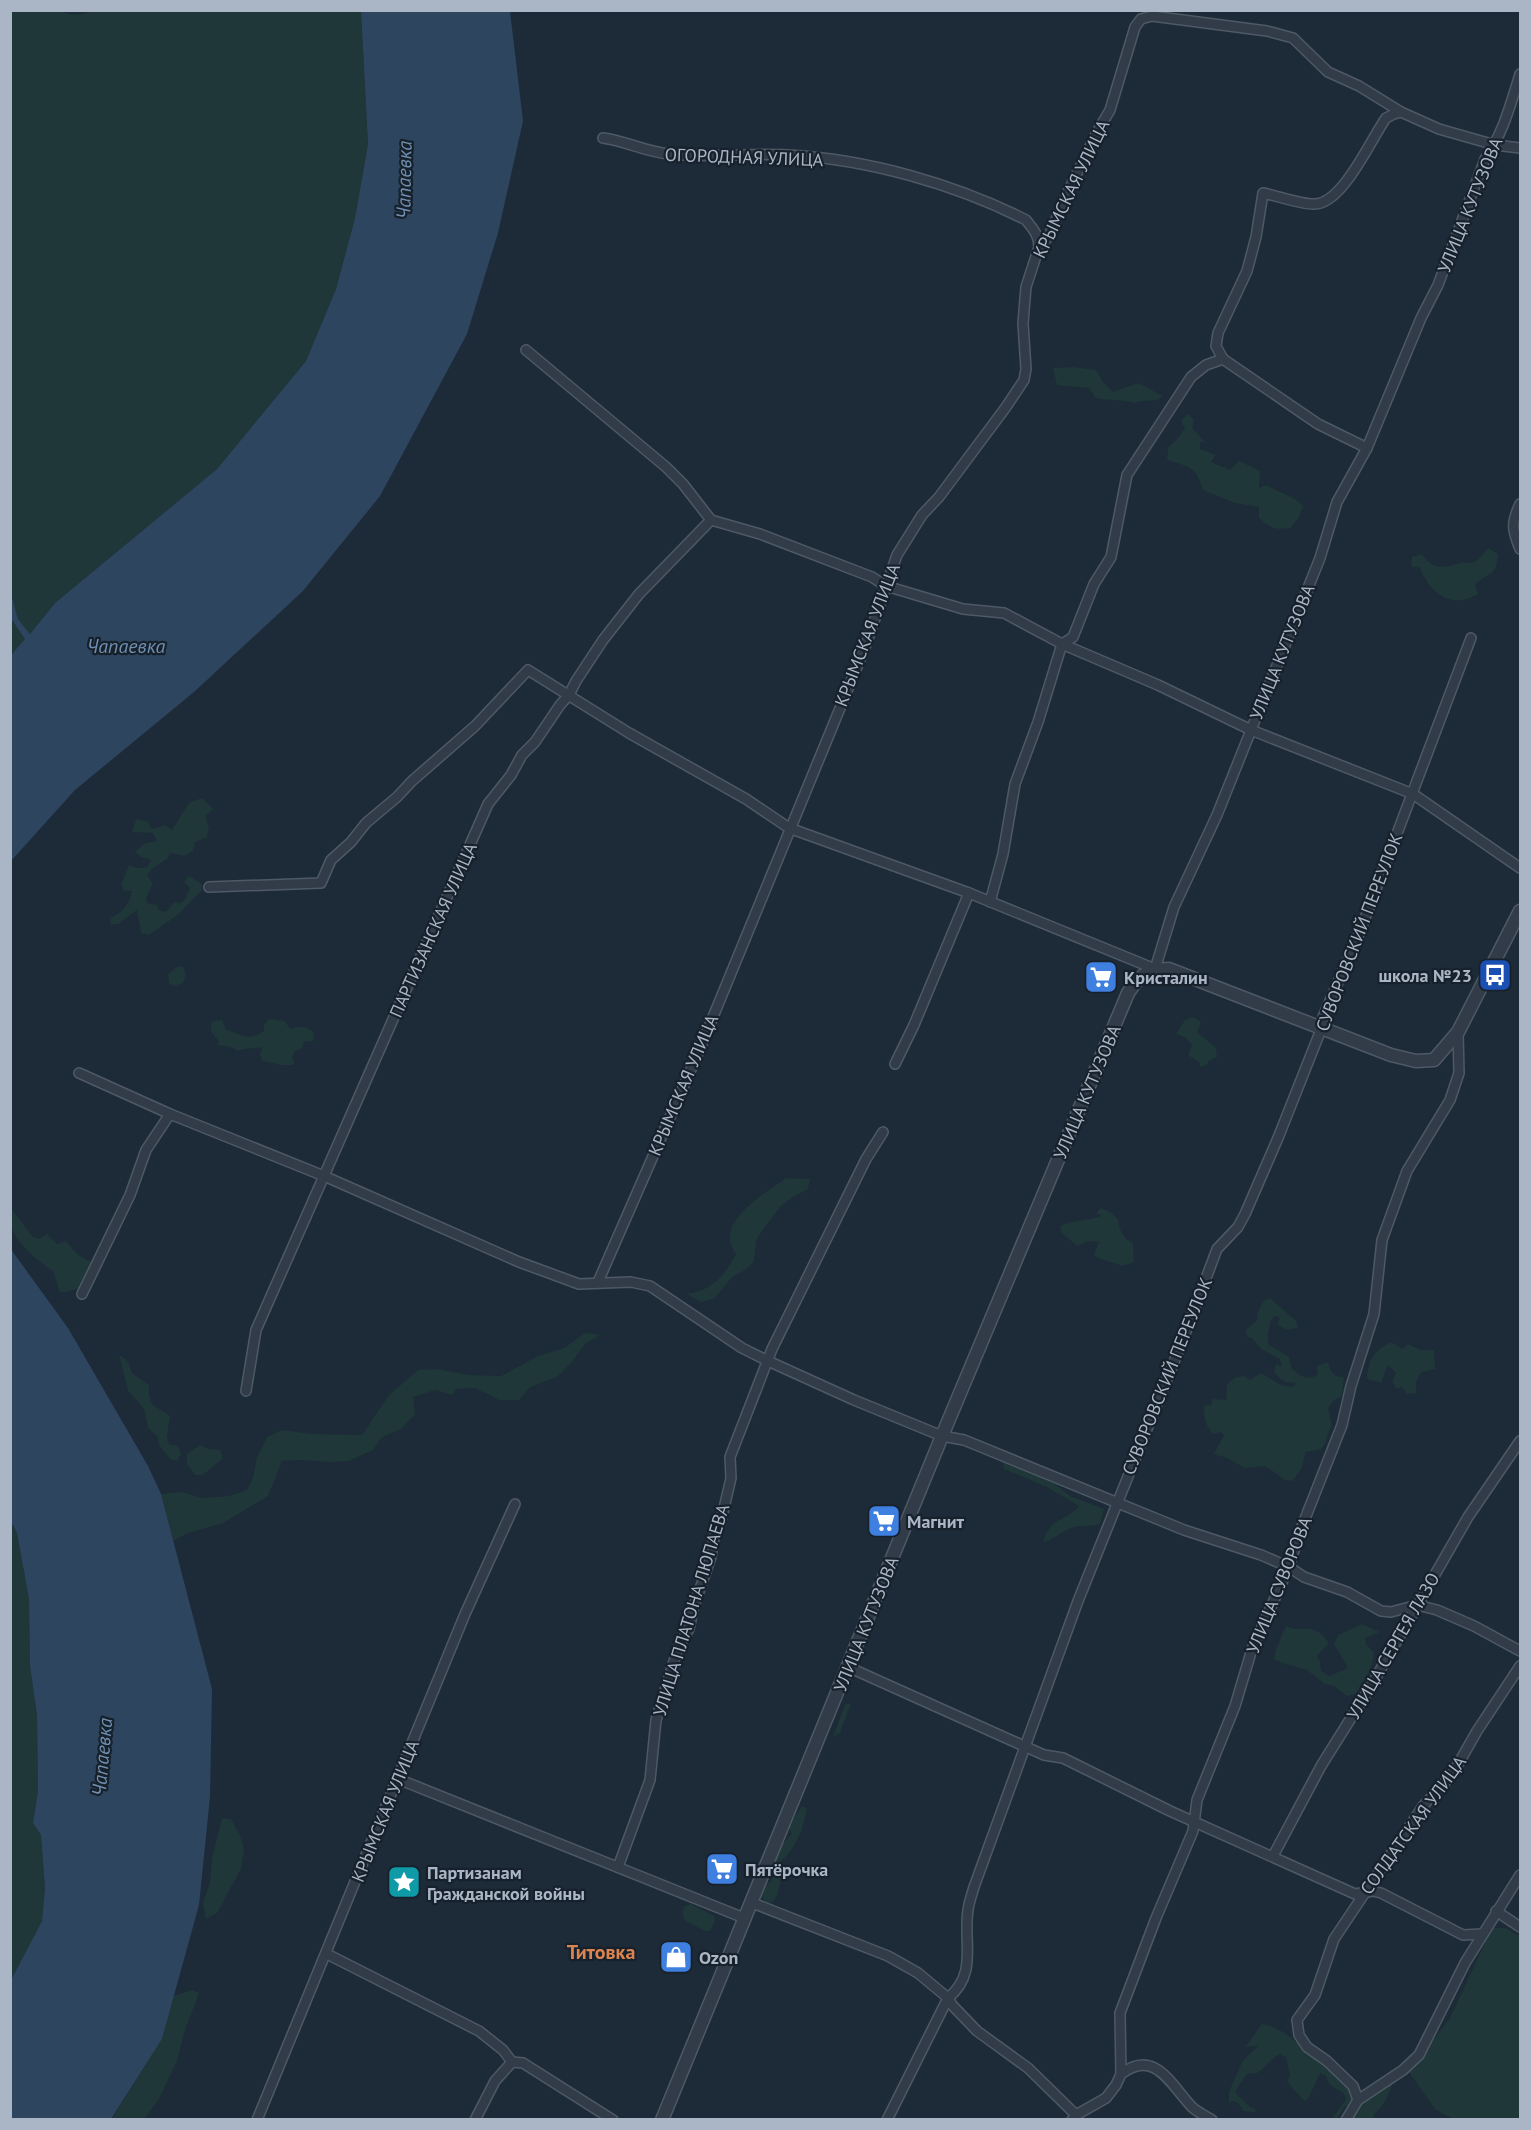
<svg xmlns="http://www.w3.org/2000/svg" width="1531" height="2130" viewBox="0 0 1531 2130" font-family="'PT Sans',sans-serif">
<rect width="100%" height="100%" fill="#1d2a37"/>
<g fill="#1f3738">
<path d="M 96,10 L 361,11 L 368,144 L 355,218 L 336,289 L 306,361 L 217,469 L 55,603 L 30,634 L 18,619 L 10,594 L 10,11 L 60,11 C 72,17 83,15 96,10 Z"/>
<path d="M 1072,367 L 1096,370 L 1103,382 L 1113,392 L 1138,383 L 1163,396 C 1155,404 1145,398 1135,403 C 1122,399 1110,401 1096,398 L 1089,388 L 1057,385 L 1053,368 Z"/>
<path d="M 1188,414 L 1194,420 L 1192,428 L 1206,443 L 1200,442 L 1200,449 L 1216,455 L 1211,462 L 1230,470 L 1239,461 L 1260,471 L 1259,488 L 1266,485 L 1297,500 L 1303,506 L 1299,517 L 1291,528 C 1275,530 1272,529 1259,518 L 1259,507 L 1235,503 L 1203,490 C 1196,466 1189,467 1167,460 L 1168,448 L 1178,438 L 1185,428 L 1181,421 Z"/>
<path d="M 1488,548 L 1498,554 C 1496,577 1490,572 1475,584 L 1478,594 C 1452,610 1430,594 1420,568 L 1411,566 L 1412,557 L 1422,554 C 1433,571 1444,568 1460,563 C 1464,562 1467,563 1470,563 C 1478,562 1483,554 1488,548 Z"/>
<path d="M 10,619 L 26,639 L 11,655 L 10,655 Z"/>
<path d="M 202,798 L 213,809 L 205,816 L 209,827 L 207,837 L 195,842 L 193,851 L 184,856 L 170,853 L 167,859 L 153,868 L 147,875 L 153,883 L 146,898 L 147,903 L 157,905 L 159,910 L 166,912 L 174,902 L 181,903 L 185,899 L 190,888 L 184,882 L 189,876 L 202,884 L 202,890 L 179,914 L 149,935 L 141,933 L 137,910 L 118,924 L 110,924 L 111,918 C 124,911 129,905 132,891 L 124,891 L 121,885 L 129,865 L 137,868 L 147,867 L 151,860 L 142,857 L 135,852 L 145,843 L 157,841 L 153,833 L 132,832 L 136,819 L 147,821 L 152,829 L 165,825 L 172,830 L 189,803 Z"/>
<path d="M 183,966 L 186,974 L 183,983 L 175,986 L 169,984 L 168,974 L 177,967 Z"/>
<path d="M 1193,1017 L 1201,1022 L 1197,1032 L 1216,1048 L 1217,1057 L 1209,1061 L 1206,1065 L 1200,1067 L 1199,1062 L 1189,1056 L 1189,1051 L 1192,1046 C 1188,1038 1184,1036 1176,1034 L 1185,1020 Z"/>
<path d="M 269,1019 L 284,1021 L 291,1029 C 300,1026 307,1025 314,1033 L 313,1041 L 304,1042 L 302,1048 L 294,1052 L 292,1057 L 295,1064 C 283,1068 274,1062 262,1061 L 260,1054 L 263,1047 C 254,1049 247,1047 238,1051 L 231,1047 L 218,1045 L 219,1041 C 212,1034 209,1031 212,1021 L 222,1020 L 226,1030 C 243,1034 248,1042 264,1031 L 264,1025 Z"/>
<path d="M 786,1178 L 810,1179 L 808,1189 L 793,1197 L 781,1206 L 759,1235 L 756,1241 L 754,1261 L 745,1270 L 732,1277 L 715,1298 L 701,1302 L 687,1294 C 713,1290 724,1276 736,1254 C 711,1224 766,1193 786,1178 Z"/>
<path d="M 10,1207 L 32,1236 L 39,1239 L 47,1234 L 57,1244 L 66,1241 C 75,1252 80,1259 94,1262 L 80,1288 L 67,1292 L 60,1292 L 53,1271 C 40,1263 15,1242 11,1226 C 9,1221 11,1213 10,1207 Z"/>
<path d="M 1101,1208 L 1110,1212 L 1118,1219 C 1119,1229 1123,1239 1133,1243 L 1134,1262 L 1122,1266 C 1112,1261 1103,1262 1094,1255 L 1099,1242 L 1088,1241 L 1077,1246 L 1062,1233 L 1060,1226 C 1073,1220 1088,1221 1102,1216 L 1096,1213 Z"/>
<path d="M 1270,1298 L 1296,1321 L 1298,1327 C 1289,1331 1285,1330 1277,1324 L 1280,1318 L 1275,1316 C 1269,1321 1266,1338 1269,1345 L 1289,1357 L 1292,1369 C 1300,1376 1309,1382 1318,1374 L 1317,1366 L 1328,1362 C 1331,1372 1333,1377 1344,1377 L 1342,1396 L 1333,1401 L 1328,1408 L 1332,1426 C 1326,1434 1328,1442 1321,1449 L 1306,1452 L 1302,1467 L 1293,1481 L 1285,1480 L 1265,1466 L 1245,1468 L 1227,1458 L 1214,1454 L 1224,1435 L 1221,1432 L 1213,1434 C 1205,1425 1204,1418 1204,1406 L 1211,1405 L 1213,1399 L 1226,1400 L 1227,1384 L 1236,1377 L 1245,1376 L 1250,1380 L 1261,1373 C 1273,1379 1281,1389 1295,1386 L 1295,1382 C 1285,1384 1280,1380 1274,1371 L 1276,1364 L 1282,1366 L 1280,1359 L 1261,1349 L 1251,1337 L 1247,1337 L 1246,1330 L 1257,1320 L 1257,1314 L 1263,1301 Z"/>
<path d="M 585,1333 L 600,1335 L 585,1344 L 571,1363 L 557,1377 L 530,1387 L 519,1400 L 499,1400 L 475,1388 L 456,1389 L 452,1395 L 435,1390 L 413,1397 L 415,1414 L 401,1429 L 382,1437 L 373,1450 L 349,1461 L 329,1462 L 299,1460 L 282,1461 L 268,1496 L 223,1523 L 188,1533 L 173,1541 L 161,1494 L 181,1492 L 202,1498 L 230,1496 L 247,1490 L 253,1477 L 257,1457 L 267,1437 L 282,1430 L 312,1434 L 362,1435 L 389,1395 L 418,1370 L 438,1369 L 468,1375 L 501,1376 L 538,1356 L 564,1348 Z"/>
<path d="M 1391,1342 L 1403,1349 L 1408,1344 L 1421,1350 L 1434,1350 L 1435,1369 L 1421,1372 L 1416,1382 L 1416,1393 L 1407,1394 L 1402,1387 L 1397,1389 L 1392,1382 L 1396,1373 L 1388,1365 L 1381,1383 L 1367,1379 C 1369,1358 1373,1352 1391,1342 Z"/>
<path d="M 119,1354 L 128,1362 L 132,1373 L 149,1385 C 149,1409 153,1403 170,1416 L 167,1436 L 169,1444 L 178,1446 L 181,1454 L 177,1461 L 170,1459 L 159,1445 L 158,1437 L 148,1428 L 144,1409 L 128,1391 Z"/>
<path d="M 200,1445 L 209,1449 L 220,1450 L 223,1458 L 203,1475 L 195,1475 L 187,1464 L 187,1454 Z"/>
<path d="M 1003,1462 L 1055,1484 L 1070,1496 L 1104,1509 L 1100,1524 C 1092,1527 1084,1525 1075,1527 C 1063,1529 1055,1540 1043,1542 C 1048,1519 1065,1522 1079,1506 L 1047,1487 L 1004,1469 Z"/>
<path d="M 10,1522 L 17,1533 L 29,1599 L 30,1666 L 37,1715 L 38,1791 L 33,1823 L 41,1835 L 45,1888 L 42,1921 L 11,1980 Z"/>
<path d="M 1362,1624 L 1380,1632 L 1365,1638 L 1366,1645 L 1374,1652 C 1373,1671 1365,1678 1356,1694 L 1347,1696 L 1334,1686 L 1325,1684 L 1307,1670 L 1282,1663 L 1274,1659 L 1276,1649 L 1286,1626 C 1302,1635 1312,1619 1329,1643 L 1317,1656 L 1320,1661 L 1321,1671 L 1329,1676 L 1348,1668 L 1334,1644 L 1338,1635 Z"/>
<path d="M 845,1704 L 851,1704 L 840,1733 L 833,1737 Z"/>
<path d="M 802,1806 L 807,1809 C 803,1829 796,1849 780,1862 C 781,1878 782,1890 772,1903 L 765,1902 L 761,1895 L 764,1886 L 771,1882 L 772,1877 L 768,1872 C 771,1859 782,1843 792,1834 L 788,1827 Z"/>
<path d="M 222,1818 L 231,1819 L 241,1838 L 244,1850 L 241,1869 L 217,1913 L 206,1919 L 203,1903 L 210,1882 L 212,1858 Z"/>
<path d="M 691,1904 L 714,1916 L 715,1921 L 710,1931 L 705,1931 L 685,1921 L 682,1912 L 685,1906 Z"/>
<path d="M 1492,1928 L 1505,1928 L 1520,1936 L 1520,2119 L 1453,2119 L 1435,2109 L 1409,2072 L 1450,2018 Z"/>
<path d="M 192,1990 L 199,1993 L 185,2030 L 177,2061 L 159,2099 L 144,2119 L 111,2120 L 162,2039 L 174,1996 Z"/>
<path d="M 1262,2024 C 1279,2027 1286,2034 1299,2044 C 1311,2054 1326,2061 1337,2073 C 1345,2082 1353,2093 1361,2102 L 1393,2082 C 1389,2095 1384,2106 1374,2114 L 1373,2119 L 1342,2119 L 1348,2108 L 1345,2106 L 1337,2119 L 1332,2119 L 1346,2099 C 1344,2089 1336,2091 1330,2084 C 1329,2084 1326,2076 1326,2076 L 1320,2073 L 1308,2099 L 1304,2101 C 1300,2096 1289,2085 1287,2081 L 1290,2075 L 1286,2058 L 1280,2054 C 1268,2060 1266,2069 1255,2074 L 1250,2073 L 1246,2075 L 1235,2092 L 1250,2107 L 1256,2109 L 1255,2112 L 1243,2111 L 1238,2103 L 1233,2101 L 1229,2103 L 1229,2092 L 1242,2062 L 1258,2046 L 1245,2047 Z"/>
</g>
<g fill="#2d455e">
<path d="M 361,11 L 510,11 L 523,121 L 498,233 L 467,334 L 380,496 L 303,591 L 194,692 L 75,790 L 11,861 L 11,655 L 25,639 L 11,619 L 11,594 L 18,619 L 30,634 L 55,603 L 217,469 L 306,361 L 336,289 L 355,218 L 368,144 Z"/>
<path d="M 10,1248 L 68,1328 L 148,1466 L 161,1494 L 212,1689 L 210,1797 L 199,1905 L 162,2039 L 111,2119 L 11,2119 L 11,1980 L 42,1921 L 45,1888 L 41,1835 L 33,1823 L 38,1791 L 37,1715 L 30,1666 L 29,1599 L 17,1533 L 11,1522 Z"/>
</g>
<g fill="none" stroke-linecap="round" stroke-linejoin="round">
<defs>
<g id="minor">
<path d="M 603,138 C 626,141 646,152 669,154 C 709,158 749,153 788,155 C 867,159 955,184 1026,220 C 1033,229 1039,235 1039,247"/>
<path d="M 526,350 L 666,467 L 683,484 L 711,520 L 760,534 L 872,577 L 886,586 L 963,609 L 1004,613 L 1062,644 L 1158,685 L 1251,730 L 1413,794 L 1520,868"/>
<path d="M 1223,359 L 1318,424 L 1367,448"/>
<path d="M 1520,504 C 1511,523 1512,530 1520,549"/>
<path d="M 209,887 L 321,883 L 331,860 L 351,842 L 366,823 L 397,797 L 412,781 L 475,726 L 528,670 L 629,733 L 746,799 L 789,828 L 969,893 L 1155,969 L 1174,907 L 1217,815 L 1320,558 L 1337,502 L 1367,448 L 1421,318 L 1438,285 L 1485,159 C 1503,134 1511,103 1520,74"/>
<path d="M 990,902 L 1003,854 L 1015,784 L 1038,722 L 1062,644 L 1073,637 L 1094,584 L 1111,557 L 1127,475 L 1191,377 L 1206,365 L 1223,359 L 1216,346 L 1218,333 L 1247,271 L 1256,237 L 1263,193 C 1278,196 1300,204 1313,204 C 1342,206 1371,139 1386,118 L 1394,114 L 1401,112"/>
<path d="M 895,1064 L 914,1025 L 969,893"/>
<path d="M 79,1073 L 170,1114 L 324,1176 L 519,1262 L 579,1284 L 631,1282 L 650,1286 L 742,1348 L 768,1361 L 854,1400 L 942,1436 L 964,1440 L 1184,1530 L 1261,1555 L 1289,1567 L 1304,1577 L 1347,1592 L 1381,1611 L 1391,1612 L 1417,1605 L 1437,1610 L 1474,1626 L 1520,1651"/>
<path d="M 598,1282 L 699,1051 L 866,645 L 897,555 L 922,515 L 939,497 L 1006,407 L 1024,380 L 1026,369 L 1023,323 L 1026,287 L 1039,247 L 1049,236 L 1065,198 L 1096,134 L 1110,110 L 1135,27 L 1141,19 L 1152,16 L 1267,31 L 1293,38 L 1328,72 L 1359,86 L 1401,112 L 1439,129 L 1495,145 L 1520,148"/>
<path d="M 82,1294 L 130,1195 L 146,1150 L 170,1114"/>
<path d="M 246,1391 L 256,1330 L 488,804 L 511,775 L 522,755 L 535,742 L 560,705 L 569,695 L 576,681 L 603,640 L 639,594 L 711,520"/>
<path d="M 848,1667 L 1044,1755 L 1063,1758 L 1170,1811 L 1355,1894 L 1373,1891 L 1381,1893 L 1463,1935 L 1482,1934"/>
<path d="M 398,1779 L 744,1918"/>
<path d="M 1273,1856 L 1321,1766 L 1371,1686 L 1468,1517 L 1520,1441"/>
<path d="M 618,1867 L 650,1780 L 656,1720 L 678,1648 L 689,1629 L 694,1606 L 711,1557 L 714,1538 L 721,1521 L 731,1478 L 730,1457 L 772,1349 L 866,1159 L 883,1132"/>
<path d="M 750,1902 L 888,1956 L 918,1973 L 948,1998 L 952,2005 L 977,2031 L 1028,2068 L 1076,2115"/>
<path d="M 1496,1911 L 1520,1927"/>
<path d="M 327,1954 L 479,2031 L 503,2050 L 512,2062 L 523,2063 L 613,2120"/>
<path d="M 1121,2074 C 1155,2048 1171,2085 1192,2107 C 1197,2112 1206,2116 1212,2120"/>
<path d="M 1358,2100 L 1353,2086 L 1327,2061 L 1307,2047 L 1299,2035 L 1297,2020 L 1315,1995 L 1334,1939 L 1423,1806 L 1452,1775 L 1477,1731 L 1520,1666"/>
<path d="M 257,2120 L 465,1614 L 515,1504"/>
<path d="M 475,2120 L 495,2081 L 512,2062"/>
<path d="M 887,2120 L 948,1998 C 978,1974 963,1942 968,1910 C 969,1902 972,1894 974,1887 L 1078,1601 L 1184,1337 L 1217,1249 L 1238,1227 L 1245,1214 L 1278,1138 L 1322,1027 L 1323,1017 L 1359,934 L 1471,638"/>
<path d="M 1072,2120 L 1076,2115 L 1106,2098 L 1116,2085 L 1121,2074 L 1120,2013 L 1156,1918 L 1193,1831 L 1197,1800 L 1235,1706 L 1252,1649 L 1289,1567 L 1299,1534 L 1342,1425 L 1351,1386 L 1374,1314 L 1382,1240 L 1407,1171 L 1450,1100 L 1459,1073 L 1458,1032"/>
<path d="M 1346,2120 L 1358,2100 L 1403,2070 L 1419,2055 L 1465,1963 L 1520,1875"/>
</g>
<path id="tertiary" d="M 662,2120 L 942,1436 L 1128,993 C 1140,975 1147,969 1169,969 L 1391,1055 L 1416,1061 L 1434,1060 L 1458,1032 L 1520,911"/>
</defs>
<use href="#minor" stroke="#4e5966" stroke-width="12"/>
<use href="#tertiary" stroke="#4e5966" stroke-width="15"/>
<use href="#minor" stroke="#313c48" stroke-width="9"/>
<use href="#tertiary" stroke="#313c48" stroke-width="12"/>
</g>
<defs>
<symbol id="bus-square" viewBox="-11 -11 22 22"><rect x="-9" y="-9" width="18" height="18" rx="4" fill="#1a4fb4" stroke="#17212c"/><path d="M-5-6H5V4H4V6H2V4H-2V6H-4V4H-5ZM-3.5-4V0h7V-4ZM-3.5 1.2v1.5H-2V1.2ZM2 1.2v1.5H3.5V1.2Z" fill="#fff"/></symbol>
<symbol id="supermarket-square" viewBox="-11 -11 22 22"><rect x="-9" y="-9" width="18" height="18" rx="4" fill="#3f7fe0" stroke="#17212c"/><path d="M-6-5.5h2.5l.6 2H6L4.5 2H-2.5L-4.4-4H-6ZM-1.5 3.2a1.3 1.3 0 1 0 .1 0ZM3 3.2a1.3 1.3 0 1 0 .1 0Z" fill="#fff"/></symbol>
<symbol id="sight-square" viewBox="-11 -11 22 22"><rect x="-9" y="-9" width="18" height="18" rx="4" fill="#0f9aa8" stroke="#17212c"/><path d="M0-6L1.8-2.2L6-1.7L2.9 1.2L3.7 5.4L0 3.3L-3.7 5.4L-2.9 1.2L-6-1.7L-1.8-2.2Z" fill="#fff"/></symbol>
<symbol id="shop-square" viewBox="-11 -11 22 22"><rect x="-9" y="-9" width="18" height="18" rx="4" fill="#3f7fe0" stroke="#17212c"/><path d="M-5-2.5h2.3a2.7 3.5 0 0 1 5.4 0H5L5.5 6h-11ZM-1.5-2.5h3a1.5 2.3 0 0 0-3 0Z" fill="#fff"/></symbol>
</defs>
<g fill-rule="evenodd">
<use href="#bus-square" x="1476" y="956" width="38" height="38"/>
<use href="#supermarket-square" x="1082" y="958" width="38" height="38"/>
<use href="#supermarket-square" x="865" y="1502" width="38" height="38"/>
<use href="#supermarket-square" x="703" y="1850" width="38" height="38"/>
<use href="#sight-square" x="385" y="1863" width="38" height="38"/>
<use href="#shop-square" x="657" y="1938" width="38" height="38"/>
</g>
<g text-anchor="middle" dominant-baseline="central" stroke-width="4.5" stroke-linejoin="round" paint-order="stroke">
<g font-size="18" fill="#aab6c5" stroke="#17212c">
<text transform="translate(744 157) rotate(2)">ОГОРОДНАЯ УЛИЦА</text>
<text transform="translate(1071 189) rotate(-64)">КРЫМСКАЯ УЛИЦА</text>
<text transform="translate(1470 205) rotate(-68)">УЛИЦА КУТУЗОВА</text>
<text transform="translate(867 635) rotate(-69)">КРЫМСКАЯ УЛИЦА</text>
<text transform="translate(1282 652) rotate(-68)">УЛИЦА КУТУЗОВА</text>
<text transform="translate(433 930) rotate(-66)">ПАРТИЗАНСКАЯ УЛИЦА</text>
<text transform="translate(1359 932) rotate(-69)">СУВОРОВСКИЙ ПЕРЕУЛОК</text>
<text transform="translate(683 1085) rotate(-67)">КРЫМСКАЯ УЛИЦА</text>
<text transform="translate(1087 1092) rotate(-67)">УЛИЦА КУТУЗОВА</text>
<text transform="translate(1167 1376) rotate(-68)">СУВОРОВСКИЙ ПЕРЕУЛОК</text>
<text transform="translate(1279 1585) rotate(-68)">УЛИЦА СУВОРОВА</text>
<text transform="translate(691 1610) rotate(-73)">УЛИЦА ПЛАТОНА ЛЮПАЕВА</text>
<text transform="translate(866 1624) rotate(-68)">УЛИЦА КУТУЗОВА</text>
<text transform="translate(1393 1646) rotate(-60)">УЛИЦА СЕРГЕЯ ЛАЗО</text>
<text transform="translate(385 1811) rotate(-68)">КРЫМСКАЯ УЛИЦА</text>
<text transform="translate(1413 1825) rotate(-54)">СОЛДАТСКАЯ УЛИЦА</text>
</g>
<g font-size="18" font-weight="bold" fill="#aab6c5" stroke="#17212c" text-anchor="start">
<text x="1472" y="975" text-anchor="end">школа №23</text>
<text x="1124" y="977">Кристалин</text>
<text x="907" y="1521">Магнит</text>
<text x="745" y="1869">Пятёрочка</text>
<text x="427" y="1872">Партизанам<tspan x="427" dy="21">Гражданской войны</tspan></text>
<text x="699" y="1957">Ozon</text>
</g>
<g font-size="20" font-style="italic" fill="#708fb1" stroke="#17212c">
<text transform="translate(404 180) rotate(-89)">Чапаевка</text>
<text x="126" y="646">Чапаевка</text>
<text transform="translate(102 1757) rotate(-85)">Чапаевка</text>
</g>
<g font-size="20" font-weight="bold" fill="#dc844f" stroke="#17212c">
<text x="601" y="1952">Титовка</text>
</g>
</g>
<rect width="1531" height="2130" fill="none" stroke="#aab6c5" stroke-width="24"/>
</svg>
